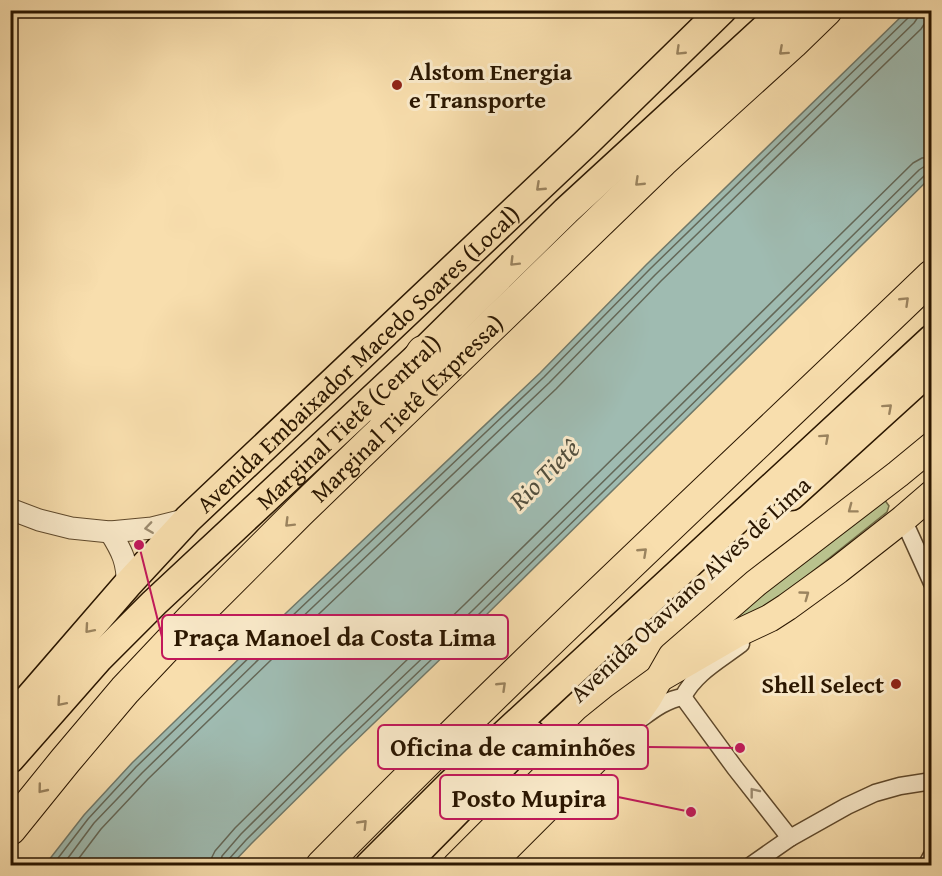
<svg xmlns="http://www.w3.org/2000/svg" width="942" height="876" viewBox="0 0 942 876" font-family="'Gentium Book Plus',serif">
<rect width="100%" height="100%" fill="#f8dead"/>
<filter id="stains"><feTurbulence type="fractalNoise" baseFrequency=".00333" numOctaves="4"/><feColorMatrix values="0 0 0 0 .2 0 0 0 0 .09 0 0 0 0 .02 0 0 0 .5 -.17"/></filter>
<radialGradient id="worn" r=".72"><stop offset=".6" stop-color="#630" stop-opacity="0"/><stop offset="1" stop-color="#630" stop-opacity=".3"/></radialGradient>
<path fill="#b9c28d" stroke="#726c46" stroke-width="1.5" d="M 884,499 L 889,506 L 887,512 L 793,587 L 751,616 L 712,628 Z"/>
<path fill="#9fbbb1" stroke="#70796a" stroke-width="1.5" d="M 908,10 L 931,11 L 931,177 L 481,620 L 346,750 L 251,844 L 231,865 L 45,865 L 84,815 L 132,763 L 286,613 L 540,373 L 646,265 Z"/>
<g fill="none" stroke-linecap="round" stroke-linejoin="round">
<g stroke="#646858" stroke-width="1.5">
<path d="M 52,866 L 88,819 L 136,767 L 290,618 L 544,377 L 650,269 L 909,17 L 911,10"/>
<path d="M 62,866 L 94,823 L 142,773 L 296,623 L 549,383 L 655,275 L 914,23 L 918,17 L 919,10"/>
<path d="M 73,866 L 101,829 L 148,779 L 302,630 L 556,389 L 661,281 L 921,29 L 927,20 L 928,10"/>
<path d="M 211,866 L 212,857 L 215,851 L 235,828 L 330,734 L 465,604 L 913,163 L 922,158 L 932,157"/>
<path d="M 220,866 L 222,856 L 241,834 L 336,740 L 472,611 L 919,170 L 925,166 L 932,166"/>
<path d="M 227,866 L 229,859 L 246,840 L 341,746 L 477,616 L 925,175 L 932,173"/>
</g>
<defs>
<g id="minor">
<path d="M 903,519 L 932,583"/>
<path d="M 683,697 L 735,768 L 790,838"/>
<path d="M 683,697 C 695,673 720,660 741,644"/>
<path d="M 642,718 C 654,709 668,699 683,697"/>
<path d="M 750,866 L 790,838 L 847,806 L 875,793 L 900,786 L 932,781"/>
<path d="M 926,866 L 932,855"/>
</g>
<g id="tertiary">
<path d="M 10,509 L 39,520 L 71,528 L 110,532 L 152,528 L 188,519"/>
<path d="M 110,532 C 122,551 128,563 127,585"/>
</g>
<g id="primary">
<path d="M 456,866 L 594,728 L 620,707 L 660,678 L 736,634 L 770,618 L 787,607 L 838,570 L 903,519 L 932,494"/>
<path d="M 489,866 L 627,728 L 648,698 L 672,656 L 756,583 L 898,474 L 932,446"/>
</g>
<g id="trunk">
<path d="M 791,496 L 932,368"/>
<path id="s1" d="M 10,720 L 127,585 L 188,519 L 585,144 L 722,10"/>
<path id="s2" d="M 10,759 L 99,658 L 154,603 L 423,352 L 566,211 L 785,10"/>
<path d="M 369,866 L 451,784 L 932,339"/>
<path d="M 403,866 L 532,735"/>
</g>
<g id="motorway">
<path d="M 379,407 L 407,378 L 423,352"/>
<path id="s3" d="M 10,829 L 65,761 L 125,690 L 192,619 L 299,512 L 662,161 L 792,43 L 826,10"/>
<path d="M 322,866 C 520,664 728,472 932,276"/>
</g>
</defs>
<use href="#minor" stroke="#5e482b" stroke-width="19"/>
<use href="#tertiary" stroke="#5e482b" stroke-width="23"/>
<use href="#primary" stroke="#2a1600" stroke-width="29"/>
<use href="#trunk" stroke="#2a1600" stroke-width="31"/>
<use href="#motorway" stroke="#2a1600" stroke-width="34"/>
<use href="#minor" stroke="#faeaca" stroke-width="16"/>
<use href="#tertiary" stroke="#faeaca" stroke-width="21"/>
<use href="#primary" stroke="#f8dead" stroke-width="27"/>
<use href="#trunk" stroke="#f8dead" stroke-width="28"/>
<use href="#motorway" stroke="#f8dead" stroke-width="32"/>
</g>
<defs><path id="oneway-chevron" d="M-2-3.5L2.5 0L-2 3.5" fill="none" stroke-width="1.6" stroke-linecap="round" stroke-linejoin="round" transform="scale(1.5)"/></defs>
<g stroke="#9b845f">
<use href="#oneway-chevron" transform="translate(680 51) rotate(136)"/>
<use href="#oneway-chevron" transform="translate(783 51) rotate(138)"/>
<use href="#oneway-chevron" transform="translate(639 182) rotate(136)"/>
<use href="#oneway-chevron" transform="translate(540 187) rotate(137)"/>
<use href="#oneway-chevron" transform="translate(514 262) rotate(135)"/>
<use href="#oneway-chevron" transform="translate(905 301) rotate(-44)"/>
<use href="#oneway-chevron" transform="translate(888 408) rotate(-42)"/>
<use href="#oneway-chevron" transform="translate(825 438) rotate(-42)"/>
<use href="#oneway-chevron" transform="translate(852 509) rotate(143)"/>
<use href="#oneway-chevron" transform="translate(289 523) rotate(135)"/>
<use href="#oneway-chevron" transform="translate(643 552) rotate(-43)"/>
<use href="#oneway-chevron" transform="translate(805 595) rotate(-36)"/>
<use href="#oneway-chevron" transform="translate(89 629) rotate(131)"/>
<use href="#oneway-chevron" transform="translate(502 686) rotate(-44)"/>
<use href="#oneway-chevron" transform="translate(61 702) rotate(131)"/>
<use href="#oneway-chevron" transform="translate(42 789) rotate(129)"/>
<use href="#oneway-chevron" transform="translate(363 824) rotate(-46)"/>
</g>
<g stroke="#9c8b6f">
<use href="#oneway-chevron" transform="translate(149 528) rotate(172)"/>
<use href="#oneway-chevron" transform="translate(754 792) rotate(-128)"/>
</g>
<g fill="#8f2418" stroke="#faeaca" stroke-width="2">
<circle cx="397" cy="85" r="6"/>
<circle cx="896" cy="684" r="6"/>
</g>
<g text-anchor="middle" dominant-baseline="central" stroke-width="6" stroke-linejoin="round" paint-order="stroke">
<g font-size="24" font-weight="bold" fill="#2a1600" stroke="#faeaca" text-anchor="start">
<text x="409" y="71">Alstom Energia<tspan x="409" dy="28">e Transporte</tspan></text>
<text x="884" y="684" text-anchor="end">Shell Select</text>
</g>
<g font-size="24" fill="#2a1600" stroke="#faeaca">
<text stroke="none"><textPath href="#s1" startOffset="502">Avenida Embaixador Macedo Soares (Local)</textPath></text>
<text stroke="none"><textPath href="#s3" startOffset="579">Marginal Tietê (Expressa)</textPath></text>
<text stroke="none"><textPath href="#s2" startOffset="478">Marginal Tietê (Central)</textPath></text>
<text transform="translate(690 589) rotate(-43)">Avenida Otaviano Alves de Lima</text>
</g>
<g font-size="26" font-style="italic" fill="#53503e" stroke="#faeaca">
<text transform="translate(544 474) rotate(-45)">Rio Tietê</text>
</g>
</g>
<path fill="none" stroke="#c2185b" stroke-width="2" d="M139 545L162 637M740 748L648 747M691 812L618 797"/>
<g fill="#c2185b" stroke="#faeaca" stroke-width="2">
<circle cx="139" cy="545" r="6"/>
<circle cx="740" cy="748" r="6"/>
<circle cx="691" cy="812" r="6"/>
</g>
<g fill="#faeaca" stroke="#c2185b" stroke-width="2">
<rect x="162" y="615" width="346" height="44" rx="6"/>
<rect x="378" y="725" width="270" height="44" rx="6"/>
<rect x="440" y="775" width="178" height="44" rx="6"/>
</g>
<g font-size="26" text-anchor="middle" font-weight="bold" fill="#2a1600">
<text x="335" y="646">Praça Manoel da Costa Lima</text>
<text x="513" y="756">Oficina de caminhões</text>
<text x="529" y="807">Posto Mupira</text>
</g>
<rect width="942" height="876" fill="none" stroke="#f8dead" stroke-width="36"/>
<rect x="12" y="12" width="918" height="852" fill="none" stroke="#2a1600" stroke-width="3"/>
<rect x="18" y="18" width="906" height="840" fill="none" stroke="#2a1600" stroke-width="1.5"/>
<rect width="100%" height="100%" filter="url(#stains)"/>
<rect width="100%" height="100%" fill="url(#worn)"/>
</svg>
